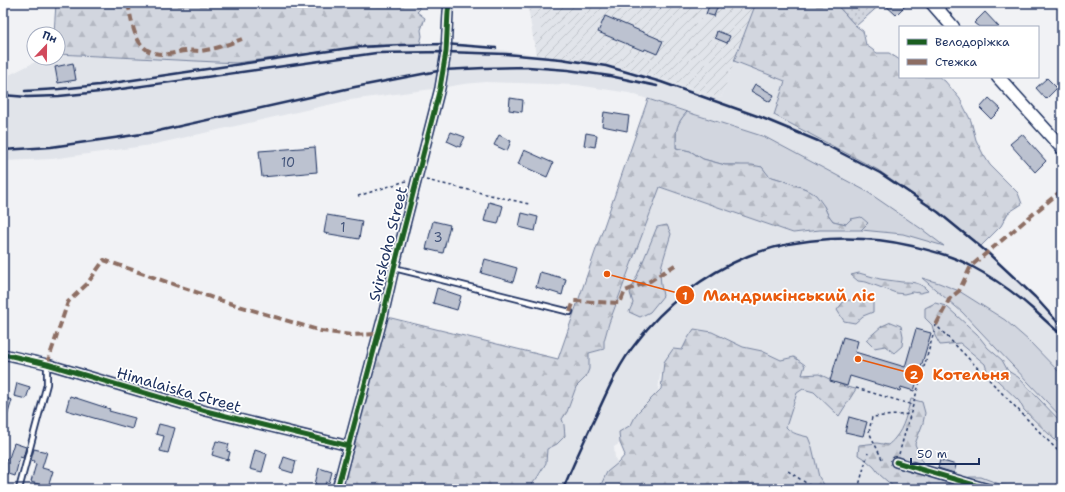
<svg xmlns="http://www.w3.org/2000/svg" width="1065" height="492" viewBox="0 0 1065 492" font-family="'Shantell Sans',sans-serif">
<defs>
<pattern id="industrial-furrows" width="10" height="10" patternUnits="userSpaceOnUse"><rect width="10" height="10" fill="#e1e4ea"/><path d="M-1 1l2-2M0 10L10 0M9 11l2-2" fill="none" stroke="#c0c4cb"/></pattern>
<pattern id="forest-firs" width="22" height="20" patternUnits="userSpaceOnUse"><rect width="22" height="20" fill="#d2d6df"/><path d="M5 1l3.5 6h-7zM16 11l3.5 6h-7z" fill="#b4b8c2"/></pattern>
<pattern id="park-dots" width="8" height="8" patternUnits="userSpaceOnUse"><rect width="8" height="8" fill="#d2d6df"/><path d="M2 2h.1M6 6h.1" fill="none" stroke="#b4b8c2" stroke-width="1.8" stroke-linecap="round"/></pattern>
</defs>
<rect width="100%" height="100%" fill="#f1f2f5"/>
<filter id="ink" filterUnits="userSpaceOnUse"><feTurbulence type="fractalNoise" baseFrequency=".025" numOctaves="2"/><feDisplacementMap in="SourceGraphic" scale="8" xChannelSelector="R" yChannelSelector="G"/><feConvolveMatrix kernelMatrix="1 2 1 2 8 2 1 2 1" color-interpolation-filters="sRGB"/></filter>
<g filter="url(#ink)">
<path fill="#e1e4ea" d="M 420,44 L 478,47 L 572,60 L 634,70 L 721,98 L 734,61 L 785,81 L 775,116 L 878,170 L 937,211 L 981,246 L 1062,325 L 1062,375 L 1029,341 L 1005,320 L 959,291 L 939,283 L 923,279 L 962,312 L 1062,418 L 1062,489 L 766,489 L 668,363 L 660,376 L 656,403 L 626,439 L 614,447 L 615,458 L 620,469 L 601,489 L 528,489 L 537,478 L 546,463 L 547,449 L 557,444 L 564,425 L 562,419 L 567,412 L 576,387 L 586,377 L 589,369 L 589,353 L 604,349 L 604,341 L 609,323 L 660,187 L 793,233 L 820,230 L 861,230 L 903,234 L 942,245 L 765,137 L 629,93 L 577,85 L 485,82 L 464,84 L 440,88 L 350,100 L 151,145 L 52,159 L 3,161 L 3,78 L 43,58 L 58,58 L 58,54 L 236,63 L 335,50 Z"/>
<path fill="url(#industrial-furrows)" d="M 520,3 L 756,3 L 721,98 L 634,70 L 572,60 L 536,55 L 528,7 Z"/>
<g fill="#d2d6df" stroke="#76829e">
<path d="M 687,112 L 765,137 L 866,191 L 923,230 L 944,246 L 903,234 L 861,230 L 868,223 L 851,219 L 846,224 L 833,221 L 827,213 L 824,206 L 806,189 L 782,180 L 768,176 L 762,167 L 735,165 L 725,165 L 703,159 L 690,151 L 676,148 C 676,131 675,125 687,112 Z"/>
<path d="M 922,278 L 939,283 L 959,291 L 1005,320 L 1029,341 L 1062,375 L 1062,418 L 962,312 Z"/>
</g>
<g fill="url(#forest-firs)" stroke="#76829e">
<path d="M 56,3 L 416,3 L 420,9 L 417,12 L 425,18 L 421,30 L 422,36 L 420,44 L 335,50 L 236,63 L 58,54 L 58,34 L 54,34 Z"/>
<path d="M 756,3 L 835,3 L 856,26 L 863,31 L 866,45 L 877,53 L 889,53 L 900,60 L 900,77 L 939,77 L 945,81 L 960,99 L 971,121 L 976,140 L 983,154 L 990,165 L 1018,193 L 1022,204 L 1008,213 L 1001,226 L 981,246 L 937,211 L 878,170 L 774,115 L 785,81 L 734,61 Z"/>
<path d="M 648,99 L 687,112 C 675,125 676,131 676,148 L 690,151 L 703,159 L 725,165 L 752,165 L 762,167 L 769,176 L 782,180 L 806,189 L 816,195 L 824,206 L 827,213 L 833,221 L 846,224 L 851,219 L 861,217 L 868,223 L 861,230 L 820,230 L 793,233 L 660,187 L 609,323 L 604,341 L 604,349 L 589,353 L 589,369 L 586,377 L 576,387 L 567,412 L 562,419 L 564,425 L 565,436 L 557,444 L 547,449 L 546,463 L 537,478 L 528,489 L 337,489 L 383,316 L 558,359 Z"/>
<path d="M 667,225 L 671,234 L 662,264 L 660,274 L 661,285 L 663,296 L 650,312 L 640,317 L 629,312 L 633,303 L 630,293 L 657,227 Z"/>
<path d="M 859,273 C 866,275 873,277 880,279 C 887,280 895,281 902,282 C 913,282 920,282 928,291 L 920,293 L 912,292 L 904,294 L 896,293 L 866,282 L 858,281 L 851,275 Z"/>
<path d="M 864,298 L 873,301 L 873,312 L 863,316 L 855,323 L 844,321 L 837,310 L 844,301 Z"/>
<path d="M 935,303 L 946,306 L 977,334 L 988,348 L 1002,360 L 1008,371 L 1018,377 L 1062,423 L 1062,458 L 1061,446 L 1054,439 L 1024,410 L 1019,401 L 997,380 L 988,374 L 985,364 L 960,343 L 940,345 L 935,336 L 932,325 L 925,318 L 925,308 Z"/>
<path d="M 891,322 L 901,326 L 903,336 L 902,346 L 894,353 L 885,346 L 874,348 L 866,340 L 882,326 Z"/>
<path d="M 694,329 L 712,332 L 743,347 L 762,351 L 781,360 L 794,357 L 805,365 L 802,375 L 819,374 L 846,387 L 856,389 L 839,416 L 814,392 L 803,389 L 797,393 L 786,427 C 792,434 800,435 808,437 L 812,447 L 819,477 L 827,489 L 599,489 L 607,472 L 618,463 L 625,455 L 620,443 L 619,432 L 631,425 L 637,413 L 661,389 L 664,362 L 673,349 L 682,350 L 688,338 Z"/>
<path d="M 911,399 L 922,402 L 925,413 L 923,423 L 915,444 L 928,476 L 948,483 L 970,477 L 981,477 L 1002,485 L 1013,486 L 1034,485 L 1047,489 L 896,489 L 895,488 L 880,475 L 874,467 L 866,460 L 858,455 L 859,445 L 877,443 L 888,445 C 890,443 893,441 895,438 C 904,428 907,412 911,399 Z"/>
</g>
<path fill="url(#park-dots)" stroke="#76829e" d="M 835,3 L 882,3 L 856,26 Z"/>
<g fill="#bcc2d0" stroke="#1b2f5e">
<path d="M 710,3 L 719,3 L 714,16 L 706,14 Z"/>
<path d="M 883,3 L 908,3 L 896,15 Z"/>
<path d="M 985,12 L 999,27 L 979,27 L 974,23 Z"/>
<path d="M 605,16 L 659,39 L 659,40 L 663,41 L 657,54 L 645,49 L 644,51 L 598,32 Z"/>
<path d="M 717,31 L 730,36 L 727,43 L 715,38 Z"/>
<path d="M 73,63 L 76,80 L 58,83 L 55,67 Z"/>
<path d="M 1047,78 L 1057,88 L 1046,99 L 1036,88 Z"/>
<path d="M 755,84 L 774,95 L 770,102 L 751,91 Z"/>
<path d="M 510,98 L 523,100 L 522,112 L 509,110 Z"/>
<path d="M 989,98 L 1001,109 L 991,119 L 980,108 Z"/>
<path d="M 604,112 L 629,116 L 627,131 L 602,126 Z"/>
<path d="M 451,132 L 465,137 L 460,147 L 447,141 Z"/>
<path d="M 586,133 L 597,135 L 595,147 L 584,145 Z"/>
<path d="M 1022,134 L 1046,161 L 1035,172 L 1010,144 Z"/>
<path d="M 499,135 L 511,141 L 507,151 L 494,145 Z"/>
<path d="M 315,147 L 317,172 L 262,177 L 259,151 Z"/>
<path d="M 524,150 L 553,163 L 547,177 L 518,164 Z"/>
<path d="M 489,202 L 503,206 L 498,224 L 484,221 Z"/>
<path d="M 522,213 L 538,217 L 535,231 L 519,227 Z"/>
<path d="M 327,215 L 362,221 L 359,239 L 324,233 Z"/>
<path d="M 433,221 L 450,225 L 443,253 L 426,249 Z"/>
<path d="M 485,259 L 517,268 L 513,282 L 481,273 Z"/>
<path d="M 540,272 L 566,279 L 562,295 L 536,287 Z"/>
<path d="M 437,288 L 461,296 L 457,310 L 433,303 Z"/>
<path d="M 916,329 L 931,333 L 914,391 L 901,387 L 900,391 L 850,376 L 847,386 L 830,381 L 843,337 L 858,341 L 855,352 L 905,367 Z"/>
<path d="M 17,383 L 30,387 L 26,399 L 14,396 Z"/>
<path d="M 70,396 L 110,409 L 109,411 L 135,418 L 132,429 L 66,410 Z"/>
<path d="M 3,397 L 12,400 L 5,423 L 3,423 Z"/>
<path d="M 849,417 L 867,422 L 863,436 L 845,432 Z"/>
<path d="M 159,424 L 175,428 L 168,453 L 160,451 L 164,436 L 156,434 Z"/>
<path d="M 216,441 L 229,444 L 227,451 L 230,452 L 228,460 L 212,455 Z"/>
<path d="M 14,443 L 26,447 L 23,458 L 20,457 L 15,476 L 3,472 L 7,458 L 9,458 Z"/>
<path d="M 34,449 L 47,452 L 42,468 L 53,471 L 48,487 L 31,482 L 36,464 L 33,463 L 34,461 L 31,460 Z"/>
<path d="M 255,450 L 267,454 L 262,472 L 250,469 Z"/>
<path d="M 284,457 L 296,461 L 293,473 L 280,469 Z"/>
<path d="M 940,460 L 956,465 L 954,473 L 938,468 Z"/>
<path d="M 319,468 L 332,472 L 329,483 L 326,482 L 324,487 L 315,484 Z"/>
</g>
<g fill="none" stroke-linecap="round" stroke-linejoin="round">
<defs>
<g id="service">
<path d="M 394,268 L 570,312"/>
<path d="M 19,489 L 47,384 L 47,364"/>
</g>
<g id="minor">
<path d="M 3,354 L 47,364 L 206,411 L 349,446"/>
<path d="M 896,462 L 988,489"/>
<path d="M 337,489 L 383,316 L 394,268 L 440,88 L 446,52 L 448,12 L 449,3"/>
</g>
<g id="secondary">
<path d="M 932,3 L 953,27"/>
<path d="M 998,77 L 1062,148"/>
</g>
</defs>
<use href="#service" stroke="#1b2f5e" stroke-width="8"/>
<use href="#minor" stroke="#1b2f5e" stroke-width="12"/>
<use href="#secondary" stroke="#1b2f5e" stroke-width="15"/>
<g stroke="#1b2f5e" stroke-width="1.5" stroke-dasharray="3 3" stroke-linecap="butt">
<path d="M 426,180 L 529,204"/>
<path d="M 358,196 L 406,181"/>
<path d="M 856,388 L 913,405"/>
<path d="M 899,454 L 936,325 L 1062,455"/>
<path d="M 882,459 L 869,432 L 872,417 L 910,414"/>
<path d="M 788,471 L 815,489"/>
<path d="M 858,489 L 868,453"/>
</g>
<use href="#service" stroke="#fff" stroke-width="4.5"/>
<use href="#minor" stroke="#fff" stroke-width="9"/>
<use href="#secondary" stroke="#fff" stroke-width="12"/>
<g stroke="#1b2f5e" stroke-width="2.5">
<path d="M 25,91 L 59,89 L 99,85 L 356,47 L 402,45 L 445,44 L 496,48"/>
<path d="M 3,95 L 27,97 L 59,96 L 100,92 L 376,53 L 446,52 L 506,54 L 561,59 L 606,66 L 661,82 L 760,117 L 818,141 L 880,173 L 938,212 L 988,253 L 1035,297 L 1062,327"/>
<path d="M 3,150 L 51,147 L 149,133 L 355,87 L 443,70 L 484,68 L 528,67 L 568,70 L 610,76 L 657,86"/>
<path d="M 563,489 C 573,465 584,441 595,418 C 607,392 618,365 636,343 C 664,305 705,274 748,256 C 798,236 861,234 912,246 C 932,251 953,256 971,266 C 994,278 1016,294 1035,311 C 1044,319 1053,328 1062,335"/>
</g>
<g stroke="#8d6e63" stroke-width="4" stroke-dasharray="8 4" stroke-linecap="butt">
<path d="M 128,3 C 133,28 135,56 167,54 C 174,54 179,51 186,51 C 191,50 196,51 201,51 C 215,49 229,44 242,39"/>
<path d="M 570,312 L 574,301 L 620,303 L 625,291 L 650,281 L 675,265"/>
<path d="M 936,325 L 950,298 L 959,291 L 971,266 L 1062,190"/>
<path d="M 47,364 L 68,302 L 87,284 L 104,260 L 213,298 L 321,331 L 351,335 L 378,334"/>
</g>
<defs>
<g id="cycleway">
<path d="M 3,354 L 47,364 L 206,411 L 349,446"/>
<path d="M 896,462 L 988,489"/>
<path d="M 337,489 L 383,316 L 394,268 L 440,88 L 446,52 L 448,12 L 449,3"/>
</g>
</defs>
<use href="#cycleway" stroke="#fff" stroke-width="8"/>
<use href="#cycleway" stroke="#1b5e20" stroke-width="5"/>
</g>
</g>
<g text-anchor="middle" dominant-baseline="central" stroke-width="3.5" stroke-linejoin="round" paint-order="stroke">
<g font-size="13" fill="#43547a">
<text x="288" y="162">10</text>
<text x="343" y="227">1</text>
<text x="438" y="237">3</text>
</g>
<g font-size="15" fill="#1b2f5e" stroke="#fff">
<text transform="translate(388 244) rotate(-76)">Svirskoho Street</text>
<text transform="translate(179 390) rotate(16)">Himalaiska Street</text>
</g>
</g>
<path fill="none" stroke="#e8590c" stroke-width="1.5" d="M607 274L685 295M858 359L914 374"/>
<g fill="#e8590c" stroke="#fff" stroke-width="1.5">
<circle cx="607" cy="274" r="4"/>
<circle cx="858" cy="359" r="4"/>
<circle cx="685" cy="295" r="10"/>
<circle cx="914" cy="374" r="10"/>
</g>
<g font-size="12" text-anchor="middle" font-weight="bold" fill="#fff">
<text x="685" y="300">1</text>
<text x="914" y="379">2</text>
</g>
<g font-size="16" text-anchor="middle" font-weight="bold" fill="#e8590c" stroke="#fff" stroke-width="3.5" stroke-linejoin="round" paint-order="stroke">
<text x="789" y="301">Мандрикінський ліс</text>
<text x="971" y="380">Котельня</text>
</g>
<rect width="1065" height="492" fill="none" stroke="#fff" stroke-width="16"/>
<rect x="8" y="8" width="1049" height="476" fill="none" stroke="#1b2f5e" stroke-width="1.5" filter="url(#ink)"/>
<rect x="899" y="26" width="140" height="52" fill="#ffffff" stroke="#a4acbf"/>
<rect x="907" y="39" width="20" height="6" fill="#1b5e20" stroke="#a4acbf"/>
<text x="935" y="46" font-size="12" fill="#1b2f5e">Велодоріжка</text>
<rect x="907" y="59" width="20" height="6" fill="#8d6e63" stroke="#a4acbf"/>
<text x="935" y="66" font-size="12" fill="#1b2f5e">Стежка</text>
<g transform="translate(46 46) rotate(22)"><circle r="19" fill="#ffffff" stroke="#a4acbf"/>
<path d="M0-3L7 15L0 10L-7 15Z" fill="#d1495b"/>
<text y="-6" font-size="11" font-weight="bold" text-anchor="middle" fill="#1b2f5e">Пн</text>
</g>
<path d="M911 458v6h68v-6" fill="none" stroke="#1b2f5e" stroke-width="2"/>
<text x="917" y="458" font-size="12" fill="#1b2f5e" stroke="#ffffff" stroke-width="3" paint-order="stroke">50 m</text>
</svg>
